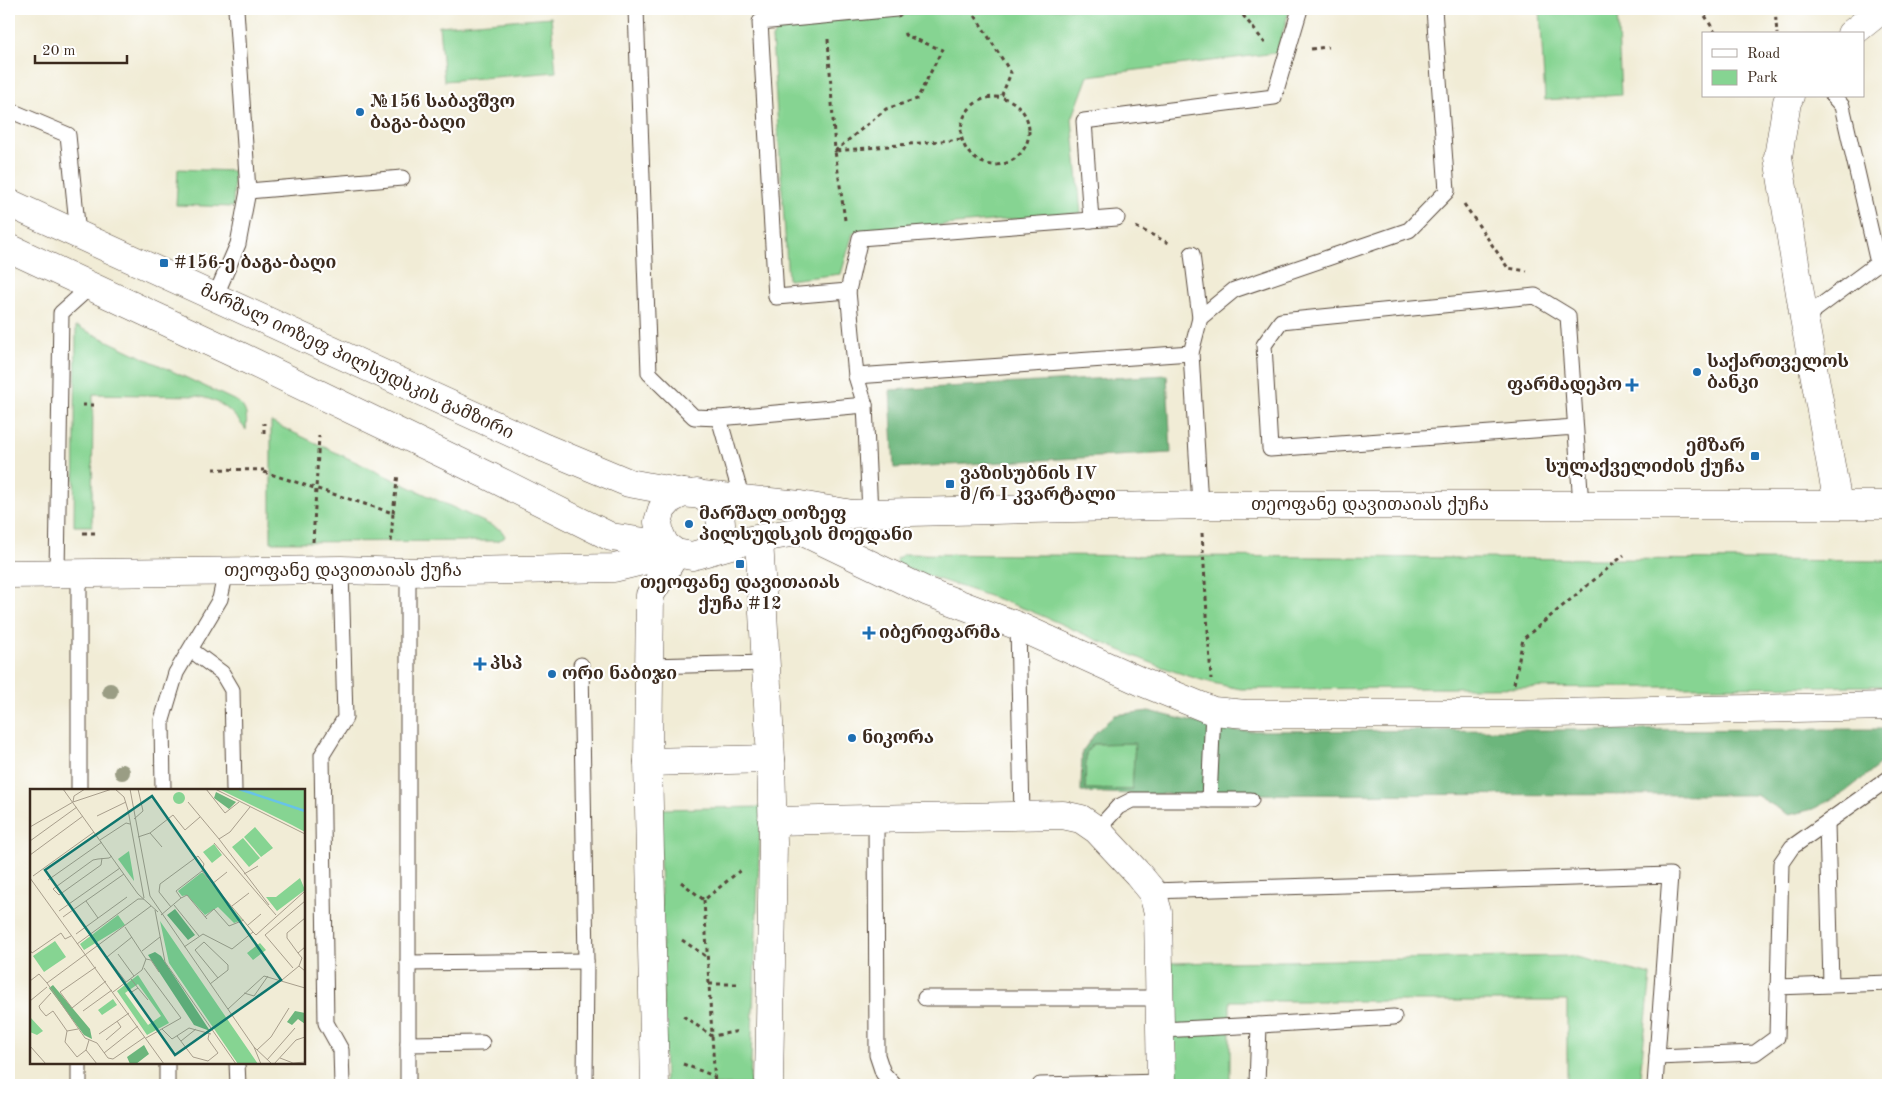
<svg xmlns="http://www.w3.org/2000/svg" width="1897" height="1094" viewBox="0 0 1897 1094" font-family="'Old Standard TT','Noto Serif Georgian',serif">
<rect width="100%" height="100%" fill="#fff"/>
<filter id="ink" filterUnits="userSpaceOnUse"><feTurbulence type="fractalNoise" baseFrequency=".02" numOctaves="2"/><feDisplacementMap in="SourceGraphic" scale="10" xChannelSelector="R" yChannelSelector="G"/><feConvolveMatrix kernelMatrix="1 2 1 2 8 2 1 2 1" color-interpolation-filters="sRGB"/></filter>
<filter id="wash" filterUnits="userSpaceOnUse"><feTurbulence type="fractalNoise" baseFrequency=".0096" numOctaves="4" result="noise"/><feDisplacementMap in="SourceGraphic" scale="20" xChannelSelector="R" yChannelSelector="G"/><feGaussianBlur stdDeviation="1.12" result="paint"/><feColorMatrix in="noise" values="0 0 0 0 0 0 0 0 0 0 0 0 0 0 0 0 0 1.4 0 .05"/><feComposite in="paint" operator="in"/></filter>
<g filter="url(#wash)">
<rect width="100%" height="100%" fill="#f1ecd6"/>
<g fill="#86d492" stroke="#607f58">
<path d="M 961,9 L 1290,9 L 1276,53 L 1088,76 L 1072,119 L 1081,213 L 853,233 L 841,274 L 788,280 L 772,38 L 783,24 Z"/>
<path d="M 1540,9 L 1617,9 L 1621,95 L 1545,100 Z"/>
<path d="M 551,17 L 556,72 L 444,81 L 439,26 Z"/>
<path d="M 178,169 L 234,171 L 233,207 L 176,205 Z"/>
<path d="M 76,326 L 238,402 C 248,410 247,419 246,430 C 231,410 222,401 197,396 L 93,394 L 92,526 L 74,526 Z"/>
<path d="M 271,422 L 501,530 L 505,536 L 504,538 L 497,541 L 271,542 Z"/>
<path d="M 904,554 L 1888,561 L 1888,686 L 1241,689 C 1166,676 1099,639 1028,610 C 986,594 942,581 899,566 L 896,559 Z"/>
<path d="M 1135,743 L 1132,790 L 1085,789 L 1086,753 L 1093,744 Z"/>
<path d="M 761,807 L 750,1085 L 665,1085 L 659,809 Z"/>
<path d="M 1572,956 L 1651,975 L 1639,1085 L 1567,1085 L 1567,1001 L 1230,1001 L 1230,1085 L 1174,1085 L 1169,963 Z"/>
</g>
<g fill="#6cb67c" stroke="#54704d" fill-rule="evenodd">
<path d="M 1167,375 L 1171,453 L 894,468 L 890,390 Z"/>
<path d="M 1149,711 L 1230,731 L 1888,729 L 1888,758 L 1845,792 L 1813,809 L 1789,815 L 1756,795 L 1133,794 L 1081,792 L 1082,752 L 1096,732 L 1115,715 ZM 1135,743 L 1132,790 L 1085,789 L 1086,753 L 1093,744 Z"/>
</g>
</g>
<g filter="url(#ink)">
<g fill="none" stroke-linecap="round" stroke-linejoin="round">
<defs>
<g id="service">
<path d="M 636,9 L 649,373 L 694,417 L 719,418 L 865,405"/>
<path d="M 9,110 L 68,135 L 78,234"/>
<path d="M 248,191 L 402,178"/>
<path d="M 1091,220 L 1084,121 L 1274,97 L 1300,9"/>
<path d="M 1192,254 L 1200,318"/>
<path d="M 848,291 L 860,238 L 1117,218"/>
<path d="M 215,297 L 238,244 L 248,191 L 236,9"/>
<path d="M 1804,318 L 1878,263 L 1842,106 L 1833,96"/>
<path d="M 856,376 L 1191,353"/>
<path d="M 719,418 L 742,499"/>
<path d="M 1575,427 L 1270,449 L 1264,345 L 1281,321 L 1535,296 L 1568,316 L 1581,505"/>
<path d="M 1200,505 L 1191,353 L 1200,318 L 1234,290 L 1409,230 L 1447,191 L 1434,9"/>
<path d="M 870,513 L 865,405 L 856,376 L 848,291 L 776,297 L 760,22 L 896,9"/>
<path d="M 341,570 L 345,718 L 322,755 L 326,1023 L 341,1050 L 342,1085"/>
<path d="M 408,572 L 408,1085"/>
<path d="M 57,573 L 61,313 L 91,286"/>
<path d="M 1018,626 L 1022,816"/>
<path d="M 191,650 L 222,673 L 232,690 L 234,790"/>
<path d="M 581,665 L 586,961 L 585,1085"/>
<path d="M 649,666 L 766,663"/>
<path d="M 79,790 L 79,573"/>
<path d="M 163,790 L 162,720 L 176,673 L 220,599 L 226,571"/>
<path d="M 1209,800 L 1213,711"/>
<path d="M 876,819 L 877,1055 L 883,1073 L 894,1085"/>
<path d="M 1827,823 L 1831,985"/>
<path d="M 1097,830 L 1118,807 L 1132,800 L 1251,800"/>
<path d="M 1152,891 L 1670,875 L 1655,1085"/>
<path d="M 408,963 L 586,961"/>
<path d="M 1777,987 L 1888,983"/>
<path d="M 925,998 L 1160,998"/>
<path d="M 1259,1025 L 1394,1017"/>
<path d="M 1161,1030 L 1259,1025 L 1257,1085"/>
<path d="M 408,1044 L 482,1043"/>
<path d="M 1657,1057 L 1755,1053 L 1777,1037 L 1781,863 L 1792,847 L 1888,779"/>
<path d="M 167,1063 L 167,1085"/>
<path d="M 237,1063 L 238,1085"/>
<path d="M 79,1085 L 79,1063"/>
<path d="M 1040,1085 L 1161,1082"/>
</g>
<g id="minor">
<path d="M 1851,34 L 1882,9"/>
<path d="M 1790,96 L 1787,102 L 1778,157 L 1804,318 L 1838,504"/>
<path d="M 801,531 L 928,592 L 1018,626 L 1142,682 L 1213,711 L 1246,714 L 1508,714 L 1888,706"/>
<path d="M 759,539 L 771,759 L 773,843 L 769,1085"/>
<path d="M 648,762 L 771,759"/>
<path d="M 772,821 L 1063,815 L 1081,819 L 1097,830 L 1138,874 L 1152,891 L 1158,912 L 1161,1085"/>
<path d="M 655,1085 L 648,762 L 650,595 L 676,553"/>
</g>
<g id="secondary">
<path d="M 9,203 L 545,448 L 629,483 L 683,493"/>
<path d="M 9,248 L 242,357 L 489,476 L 611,537 L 665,545"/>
<path d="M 697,493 C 714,502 728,518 717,538 C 715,543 710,547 707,550"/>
<path d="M 852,514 L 800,505 L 683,493 L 671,499 L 662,509 L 658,522 L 660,534 L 665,545 L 676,553 L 692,556 L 745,541 L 801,531 L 852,514 L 870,513 L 1200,505 L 1888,505"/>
<path d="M 9,574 L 341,570 L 408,572 L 614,568 L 675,553"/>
</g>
</defs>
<use href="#service" stroke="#56473a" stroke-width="17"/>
<use href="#minor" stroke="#56473a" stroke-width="29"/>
<use href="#secondary" stroke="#56473a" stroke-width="29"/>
<g stroke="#56473a" stroke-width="3" stroke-dasharray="4 4" stroke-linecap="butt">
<path d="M 971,9 L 1011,73 L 1001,97"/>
<path d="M 1238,9 L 1265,43"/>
<path d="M 1701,9 L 1716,34"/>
<path d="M 1775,9 L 1777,34"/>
<path d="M 828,39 L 835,151 L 886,109 L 917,99 L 942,50 L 905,35 L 904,29"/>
<path d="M 1311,49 L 1328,47"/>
<circle cx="995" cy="131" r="34"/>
<path d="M 1464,204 L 1508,268 L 1527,271"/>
<path d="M 845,220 L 835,151 L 962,139"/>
<path d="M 1136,227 L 1171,244"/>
<path d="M 82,405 L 94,405"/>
<path d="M 264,433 L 264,423"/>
<path d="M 213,469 L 264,470"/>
<path d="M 264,472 L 393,513 L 391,543"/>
<path d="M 393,513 L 398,474"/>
<path d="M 83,533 L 95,533"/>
<path d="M 1202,533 L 1211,679"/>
<path d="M 313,542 L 319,436"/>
<path d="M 1514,684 L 1523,639 L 1624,555"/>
<path d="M 681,882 L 704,900 L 743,868"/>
<path d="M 704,900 L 715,1085"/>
<path d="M 682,940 L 707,957"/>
<path d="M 709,984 L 740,984"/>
<path d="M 683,1016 L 712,1036 L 740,1031"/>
<path d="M 683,1064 L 714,1076"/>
</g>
<use href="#service" stroke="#fff" stroke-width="15"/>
<use href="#minor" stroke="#fff" stroke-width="28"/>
<use href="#secondary" stroke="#fff" stroke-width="28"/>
</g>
<g fill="#9a9d84">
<circle cx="110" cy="691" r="8"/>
<circle cx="122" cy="772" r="8"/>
</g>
</g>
<g fill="#1f6fb2" stroke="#fff" stroke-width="2">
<circle cx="360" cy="112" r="5"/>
<rect x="159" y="258" width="10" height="10" rx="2.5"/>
<circle cx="1697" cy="372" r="5"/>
<path d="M1629.5 377.5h5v5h5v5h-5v5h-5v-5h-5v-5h5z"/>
<rect x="1750" y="451" width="10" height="10" rx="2.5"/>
<rect x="945" y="479" width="10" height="10" rx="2.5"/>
<circle cx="689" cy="524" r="5"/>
<rect x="735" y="559" width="10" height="10" rx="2.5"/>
<path d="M866.5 625.5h5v5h5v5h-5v5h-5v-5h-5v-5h5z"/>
<path d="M477.5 656.5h5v5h5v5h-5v5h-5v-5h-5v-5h5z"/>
<circle cx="552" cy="674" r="5"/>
<circle cx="852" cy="738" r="5"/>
</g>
<g text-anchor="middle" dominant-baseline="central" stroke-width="4.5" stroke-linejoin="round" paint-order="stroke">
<g font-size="18" font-weight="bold" fill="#3b2a1e" stroke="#fff" text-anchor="start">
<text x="370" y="102">№156 საბავშვო<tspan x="370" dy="21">ბაგა-ბაღი</tspan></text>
<text x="174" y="263">#156-ე ბაგა-ბაღი</text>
<text x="1707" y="362">საქართველოს<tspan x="1707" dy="21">ბანკი</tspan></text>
<text x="1622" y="385" text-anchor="end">ფარმადეპო</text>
<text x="1745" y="446" text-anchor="end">ემზარ<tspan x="1745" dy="21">სულაქველიძის ქუჩა</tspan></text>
<text x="960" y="474">ვაზისუბნის IV<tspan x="960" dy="21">მ/რ I კვარტალი</tspan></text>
<text x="699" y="514">მარშალ იოზეფ<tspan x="699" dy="21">პილსუდსკის მოედანი</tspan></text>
<text x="740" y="583" text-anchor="middle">თეოფანე დავითაიას<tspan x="740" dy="21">ქუჩა #12</tspan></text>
<text x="879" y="633">იბერიფარმა</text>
<text x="490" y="664">პსპ</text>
<text x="562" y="674">ორი ნაბიჯი</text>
<text x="862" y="738">ნიკორა</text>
</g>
<g font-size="18" fill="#3b2a1e" stroke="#fff">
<text transform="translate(357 362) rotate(25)">მარშალ იოზეფ პილსუდსკის გამზირი</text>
<text x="1370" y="505">თეოფანე დავითაიას ქუჩა</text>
<text x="343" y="571">თეოფანე დავითაიას ქუჩა</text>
</g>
</g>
<g transform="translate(30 789)">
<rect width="275" height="275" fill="#f1ecd6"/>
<path d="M 189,0 L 275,1 L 275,43 L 262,36 ZM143 9a6 6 0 1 1 12 0a6 6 0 1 1-12 0ZM 225,38 L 243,59 L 231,68 L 214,48 ZM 213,49 L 230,69 L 219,78 L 202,58 ZM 184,55 L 192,66 L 182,74 L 173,63 ZM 99,62 L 104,91 L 104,92 L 88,70 ZM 171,84 L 173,84 L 212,131 L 204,134 L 188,118 L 175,126 L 157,106 L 152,107 L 148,102 ZM 270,89 L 275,101 L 247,122 L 236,108 L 246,108 ZM 88,126 L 95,136 L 54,161 L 50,155 ZM 130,132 L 228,275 L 208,275 L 139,174 ZM 25,152 L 36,168 L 14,183 L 3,167 ZM 230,154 L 236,161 L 223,171 L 217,164 ZM 108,186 L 139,234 L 117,246 L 87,202 ZM 108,195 L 131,227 L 118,236 L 95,204 ZM 83,210 L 87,216 L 72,226 L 68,221 ZM 0,228 L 13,242 L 7,246 L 0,243 Z" fill="#86d492" fill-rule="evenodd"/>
<path d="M 186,3 L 206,13 L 199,20 L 184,9 ZM 145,120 L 165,146 L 158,151 L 137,126 ZM 125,163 L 131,167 L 180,242 L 164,236 L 118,166 ZM 23,196 L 60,240 L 62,250 L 54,246 L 19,199 ZM 265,222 L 275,224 L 275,235 L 268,230 L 262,236 L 257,233 ZM 114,256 L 119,265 L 106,275 L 100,275 L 97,268 Z" fill="#6cb67c"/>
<path fill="none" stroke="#68c3e6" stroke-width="2.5" d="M 209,0 L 275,22"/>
<path fill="none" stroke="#a89e8c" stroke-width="1" d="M 33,0 L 108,105 L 128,123M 85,0 L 94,8 L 98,21 L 114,109M 100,0 L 120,107 L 224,258 L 242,275M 176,0 L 195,24 L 209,13M 185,0 L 275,45M 43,13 L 82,0M 43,13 L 44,7 L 55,0M 158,13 L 189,50 L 200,43 L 220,18M 67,27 L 96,13M 104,30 L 113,22 L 108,0M 0,38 L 43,13M 120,44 L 132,58M 108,48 L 120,44 L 143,26 L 155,41 L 170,28M 189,50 L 239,116M 70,51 L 96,34 L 100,35M 0,52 L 47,18M 184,54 L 246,126M 0,66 L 53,27M 72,69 L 71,76 L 29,106 L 23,100 L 63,71 L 68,70 L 79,69 L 82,67M 214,85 L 228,77M 3,87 L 64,43M 0,89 L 134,275M 18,91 L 72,53M 182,95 L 197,83M 151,109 L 157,106 L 177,130M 56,112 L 68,129M 144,116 L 169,147M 202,117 L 219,104M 141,118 L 129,103 L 130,95 L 168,67 L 174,75 L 172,82M 125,121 L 135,173 L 206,275M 29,122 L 90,79M 131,126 L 151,109 L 146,102 L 172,82 L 223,143M 33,128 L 94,85M 175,128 L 184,120 L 199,137 L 214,131M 218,136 L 231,125M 46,145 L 97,108M 47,155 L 108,110 L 114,110M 154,158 L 173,145 L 202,160 L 223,143 L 226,146 L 275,102M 0,161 L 2,164 L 31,144 L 35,150 L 41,147M 112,162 L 130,148M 268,164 L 257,149 L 257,144 L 275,129M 88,165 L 104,187M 116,170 L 121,171 L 129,183M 269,177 L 272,169 L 268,164 L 275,158M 66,178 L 30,203 L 42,219 L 76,192M 114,179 L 151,229 L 116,249M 263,179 L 235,146 L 275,112M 252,191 L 269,177 L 275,182M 0,192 L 9,185 L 17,194M 96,193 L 77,168 L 102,148M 180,195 L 198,181 L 198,176 L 174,153 L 165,161 L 188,189M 108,199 L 118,211M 83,203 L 112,181 L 116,170 L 95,138M 21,204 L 9,217 L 10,220 L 16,227 L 23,222 L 37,242 L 48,240M 100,204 L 108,199 L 101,190M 214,204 L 224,207 L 238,187M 0,212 L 17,198M 198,220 L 234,187 L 275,199M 53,222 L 82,201M 132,240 L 142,250 L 159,239 L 181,245M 37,242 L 35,253 L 47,268 L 56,261 L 59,251M 69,245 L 99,224M 147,247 L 163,268 L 178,272 L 188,264 L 178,250 L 179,245M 115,248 L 83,270 L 78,269 L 67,254 L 55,249 L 17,194 L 121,117M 76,251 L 91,238 L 87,232M 151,252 L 166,240M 0,257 L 16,275M 224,258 L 231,275M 56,261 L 67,275M 227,261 L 241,248 L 259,219M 74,264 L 108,237M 250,269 L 263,274 L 275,273M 237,271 L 265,239M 244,275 L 266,251 L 275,248"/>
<path fill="#0f766e" fill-opacity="0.15" stroke="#0f766e" stroke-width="2.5" d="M 122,7 L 251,191 L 145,266 L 15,81 Z"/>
<rect width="275" height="275" fill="none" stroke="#3b2a1e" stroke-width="2.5"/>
</g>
<rect width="1897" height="1094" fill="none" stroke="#fff" stroke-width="30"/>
<rect x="1702" y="32" width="162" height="65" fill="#ffffff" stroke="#b1aaa5"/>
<rect x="1712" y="49" width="25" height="8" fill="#ffffff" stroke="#b1aaa5"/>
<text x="1747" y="58" font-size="15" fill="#3b2a1e">Road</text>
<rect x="1712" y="70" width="25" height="15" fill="#86d492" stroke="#b1aaa5"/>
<text x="1747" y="82" font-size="15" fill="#3b2a1e">Park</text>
<path d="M35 55v8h92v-8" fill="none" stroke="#3b2a1e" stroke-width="2.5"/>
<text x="42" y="55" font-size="15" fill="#3b2a1e" stroke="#ffffff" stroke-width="4" paint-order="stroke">20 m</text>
</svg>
